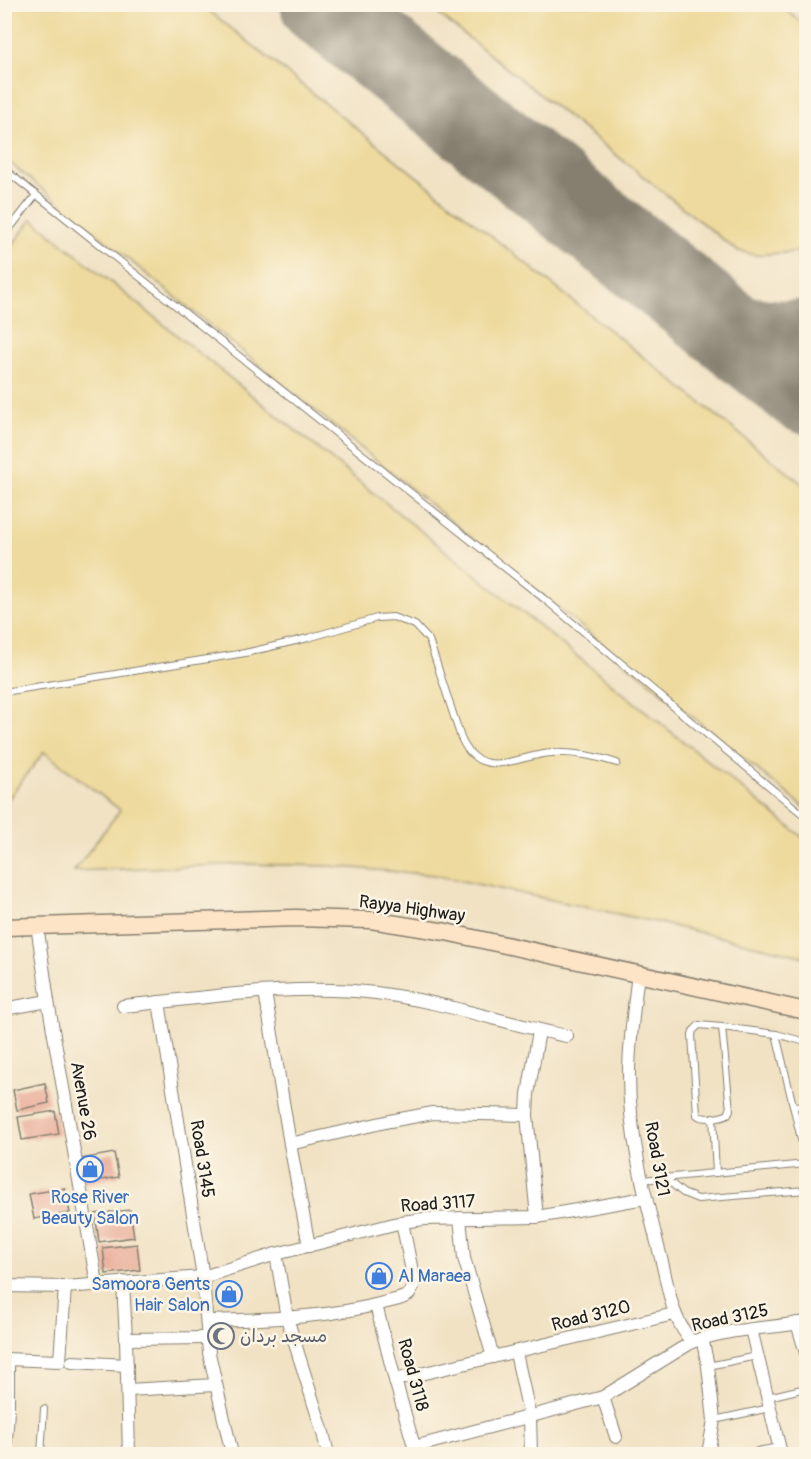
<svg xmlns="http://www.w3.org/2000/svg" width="811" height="1459" viewBox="0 0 811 1459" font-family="Pangolin,'Playpen Sans Arabic',sans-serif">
<rect width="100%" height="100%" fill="#fcf5e5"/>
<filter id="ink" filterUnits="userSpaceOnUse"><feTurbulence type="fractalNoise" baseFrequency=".0167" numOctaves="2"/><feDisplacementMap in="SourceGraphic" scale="12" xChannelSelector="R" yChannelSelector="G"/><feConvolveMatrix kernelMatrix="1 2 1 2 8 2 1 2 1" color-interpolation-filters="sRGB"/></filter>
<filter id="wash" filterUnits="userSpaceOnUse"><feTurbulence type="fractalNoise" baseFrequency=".008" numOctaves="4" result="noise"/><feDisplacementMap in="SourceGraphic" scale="24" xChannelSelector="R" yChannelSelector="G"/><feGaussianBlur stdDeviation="1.35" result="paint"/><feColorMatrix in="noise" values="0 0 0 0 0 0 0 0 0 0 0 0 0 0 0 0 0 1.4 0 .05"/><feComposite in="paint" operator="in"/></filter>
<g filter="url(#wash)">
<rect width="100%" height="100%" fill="#f1e2c4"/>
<g fill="#eeda9e" stroke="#857b5d" stroke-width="1.5">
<path d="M 4,5 L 202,5 L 806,487 L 806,809 L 5,159 Z"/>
<path d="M 427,5 L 779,5 L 806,26 L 806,251 L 755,255 L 736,250 Z"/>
<path d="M 32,219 L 806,840 L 806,957 L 660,923 L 434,875 L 330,866 L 245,864 L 74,871 L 120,810 L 44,752 L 5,803 L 5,255 Z"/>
</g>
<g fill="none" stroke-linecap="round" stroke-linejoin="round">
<path stroke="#867f70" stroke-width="34" d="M 674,286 C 717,306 758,321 806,316"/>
<path stroke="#867f70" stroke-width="84" d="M 322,4 L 806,392"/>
</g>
<g id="blocks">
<g fill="#e9ac99">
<path d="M 45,1083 L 49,1103 L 17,1110 L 13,1090 Z"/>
<path d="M 55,1111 L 59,1134 L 22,1140 L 18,1117 Z"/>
<path d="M 114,1153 L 119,1177 L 84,1183 L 80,1159 Z"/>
<path d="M 65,1188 L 70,1213 L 34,1219 L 29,1194 Z"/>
<path d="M 130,1210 L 134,1237 L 99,1242 L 95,1214 Z"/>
<path d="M 137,1244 L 140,1270 L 106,1274 L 103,1248 Z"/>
</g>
</g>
</g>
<g filter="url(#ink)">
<use href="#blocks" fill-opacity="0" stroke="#867f70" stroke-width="1.5"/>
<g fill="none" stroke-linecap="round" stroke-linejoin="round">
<defs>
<g id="service">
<path d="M 4,169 L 543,598 L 806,817"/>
<path d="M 4,236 L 36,195"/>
<path d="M 4,692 L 245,653 L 308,638 L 377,618 L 393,617 L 415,625 L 429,640 L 461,738 C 481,783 517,755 552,753 C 574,752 595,756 617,763"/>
<path d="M 699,1025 L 722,1027 L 730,1110 L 728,1114 C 721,1118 704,1120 697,1115 L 692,1035 L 693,1031 Z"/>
<path d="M 722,1027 L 776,1034 L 806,1042"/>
<path d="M 776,1034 L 806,1160"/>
<path d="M 794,1106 L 806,1105"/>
<path d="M 713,1117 L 716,1173"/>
<path d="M 665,1178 L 683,1193 L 698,1199 L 806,1190"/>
<path d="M 642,1180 L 806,1164"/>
<path d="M 708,1366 L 757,1356"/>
<path d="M 768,1397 L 806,1388"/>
<path d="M 714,1420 L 770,1408"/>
<path d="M 5,1453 L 41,1453"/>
<path d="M 41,1454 L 44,1409"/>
</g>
<g id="minor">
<path d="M 37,925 L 48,1001 L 97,1284"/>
<path d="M 638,974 C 634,1005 630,1037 629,1069 C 628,1135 646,1199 662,1262 C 669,1291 672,1319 692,1342"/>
<path d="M 265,992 L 290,1144 L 309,1246"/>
<path d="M 159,1002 L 203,1277 L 209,1353 L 232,1454"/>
<path d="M 123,1006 C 206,998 292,983 376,993 C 441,1001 503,1023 567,1036"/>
<path d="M 4,1009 L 48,1001"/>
<path d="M 290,1144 L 390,1121 L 433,1113 L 527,1115"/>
<path d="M 537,1217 L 527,1115 L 528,1094 L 539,1031"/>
<path d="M 460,1218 L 464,1258 L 493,1357"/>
<path d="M 276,1254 L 287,1318 L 323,1433 L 328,1454"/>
<path d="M 123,1282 L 126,1339 L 129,1454"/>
<path d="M 4,1286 L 65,1287 L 203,1277 L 276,1254 L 402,1222 L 424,1219 L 537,1217 L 645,1198"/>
<path d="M 376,1305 L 395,1380 L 416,1453"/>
<path d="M 207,1321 C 268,1319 329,1318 387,1302 C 394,1300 404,1299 409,1294 C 413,1290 413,1285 414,1281 L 402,1222"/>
<path d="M 797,1323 L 806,1353"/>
<path d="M 751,1329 L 781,1454"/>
<path d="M 702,1338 L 708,1366 L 714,1420 L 708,1454"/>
<path d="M 126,1339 L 207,1338"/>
<path d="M 516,1353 L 530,1417 L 531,1454"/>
<path d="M 4,1359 L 60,1361 L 65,1287"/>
<path d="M 72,1362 L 127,1365"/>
<path d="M 395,1380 L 674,1314"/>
<path d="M 128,1390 L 215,1385"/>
<path d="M 603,1397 L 616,1437"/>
<path d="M 414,1447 L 603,1397 L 692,1342 C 728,1328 768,1329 806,1322"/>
<path d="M 5,1453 L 8,1410 L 8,1359"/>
<path d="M 758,1454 L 780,1450"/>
</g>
<path id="secondary" d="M 4,927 L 295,918 L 371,920 L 446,932 L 806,1011"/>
</defs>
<use href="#service" stroke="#867f70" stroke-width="8"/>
<use href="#minor" stroke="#867f70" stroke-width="14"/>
<use href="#secondary" stroke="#867f70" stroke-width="19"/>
<use href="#service" stroke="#fff" stroke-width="6"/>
<use href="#minor" stroke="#fff" stroke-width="12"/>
<use href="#secondary" stroke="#fee4c6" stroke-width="16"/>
</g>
</g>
<defs>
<symbol id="shop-ring" viewBox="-11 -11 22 22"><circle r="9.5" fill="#fcf5e5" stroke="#3f7fe0" stroke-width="1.5"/><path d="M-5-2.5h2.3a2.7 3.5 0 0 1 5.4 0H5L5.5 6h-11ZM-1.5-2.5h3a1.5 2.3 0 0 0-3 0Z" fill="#3f7fe0"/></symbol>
<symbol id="mosque-ring" viewBox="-11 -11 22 22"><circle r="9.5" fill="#fcf5e5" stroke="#6b7280" stroke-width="1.5"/><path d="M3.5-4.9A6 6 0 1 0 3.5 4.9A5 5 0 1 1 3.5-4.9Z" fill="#6b7280"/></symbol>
</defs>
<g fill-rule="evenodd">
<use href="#shop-ring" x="75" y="1154" width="30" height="30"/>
<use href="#shop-ring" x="364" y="1261" width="30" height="30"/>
<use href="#shop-ring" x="214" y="1279" width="30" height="30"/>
<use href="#mosque-ring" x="206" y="1321" width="30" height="30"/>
</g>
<g text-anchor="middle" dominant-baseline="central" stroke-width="5" stroke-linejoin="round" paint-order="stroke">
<g font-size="18" fill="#1c1c1c" stroke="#fcf5e5">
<text transform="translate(412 909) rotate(8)">Rayya Highway</text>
<text transform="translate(83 1101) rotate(80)">Avenue 26</text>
<text transform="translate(202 1159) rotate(81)">Road 3145</text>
<text transform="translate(657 1159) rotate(80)">Road 3121</text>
<text transform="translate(438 1204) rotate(-4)">Road 3117</text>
<text transform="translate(591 1316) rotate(-14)">Road 3120</text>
<text transform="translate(730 1318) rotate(-12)">Road 3125</text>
<text transform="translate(413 1375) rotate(75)">Road 3118</text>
</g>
<g font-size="18" fill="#366cbe" stroke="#fcf5e5">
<text x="90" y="1197">Rose River<tspan x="90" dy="21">Beauty Salon</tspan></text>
<text x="398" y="1276" text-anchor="start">Al Maraea</text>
<text x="210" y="1284" text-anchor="end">Samoora Gents<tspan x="210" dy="21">Hair Salon</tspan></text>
</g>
<g font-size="18" fill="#5b616d" stroke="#fcf5e5" text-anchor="start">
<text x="240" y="1336">مسجد بردان</text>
</g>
</g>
<rect width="811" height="1459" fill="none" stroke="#fcf5e5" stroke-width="24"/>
</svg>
